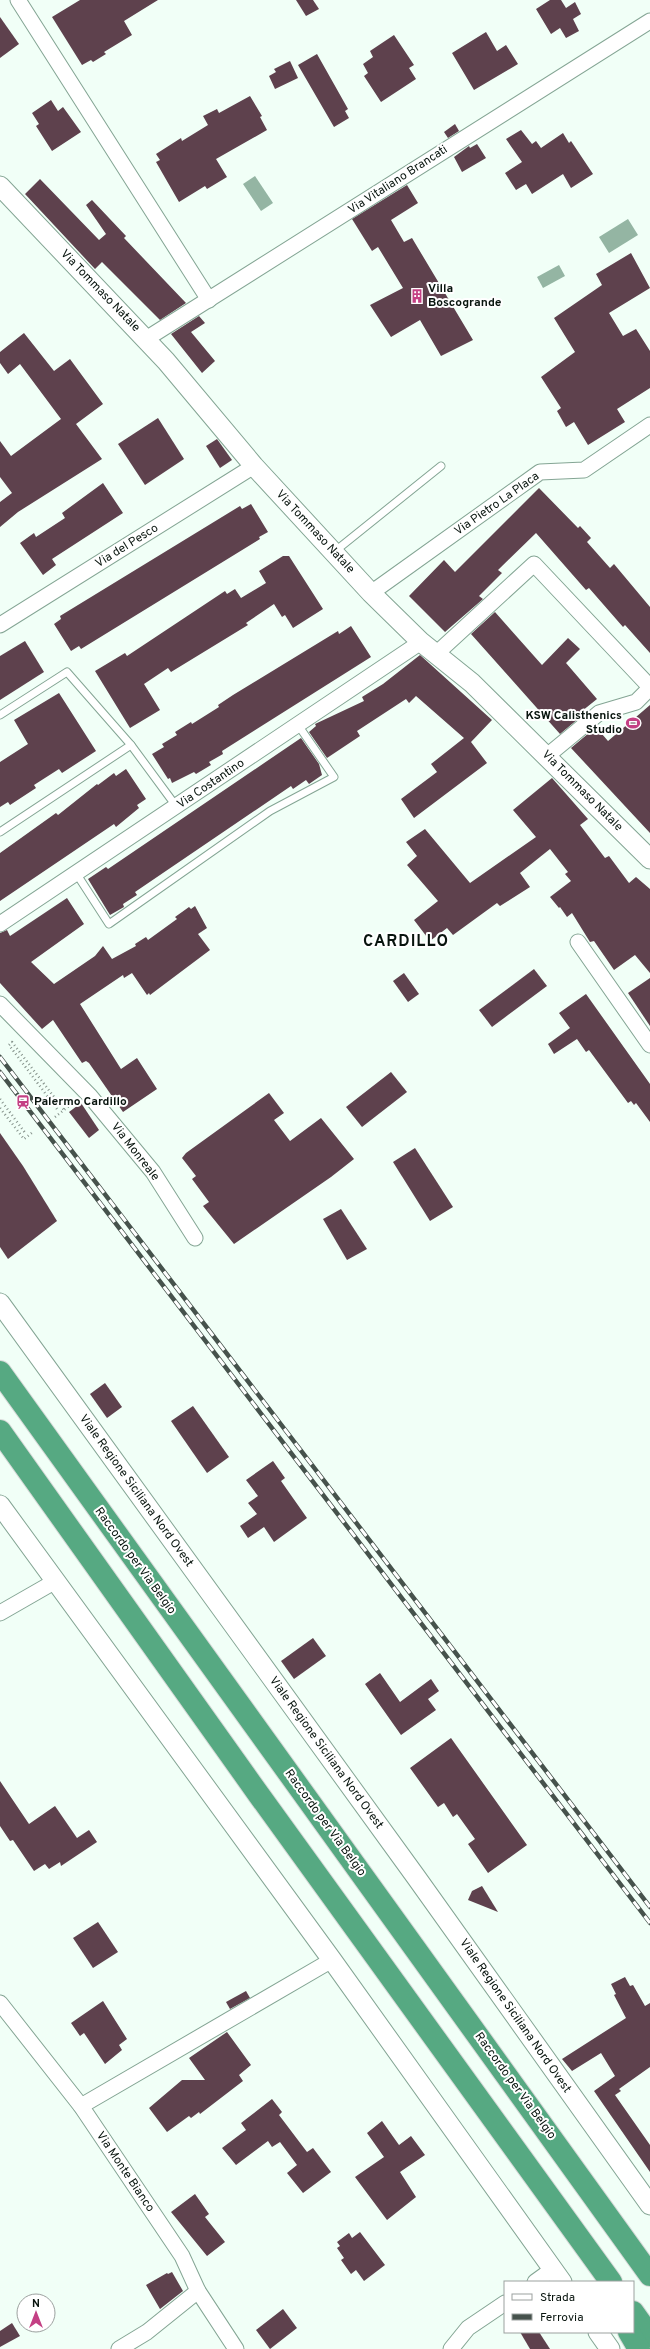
<svg xmlns="http://www.w3.org/2000/svg" width="650" height="2349" viewBox="0 0 650 2349" font-family="Overpass,sans-serif">
<rect width="100%" height="100%" fill="#f1fff7"/>
<g fill="#94b5a3">
<path d="M 255,176 L 273,203 L 261,211 L 243,184 Z"/>
<path d="M 628,219 L 638,235 L 609,253 L 599,237 Z"/>
<path d="M 559,265 L 565,276 L 543,288 L 537,277 Z"/>
</g>
<g fill="#5e414d">
<path d="M 80,0 L 158,0 L 124,21 L 132,35 L 104,52 L 106,54 L 93,62 L 91,60 L 82,65 L 52,17 Z"/>
<path d="M 296,0 L 313,0 L 319,9 L 306,16 Z"/>
<path d="M 550,0 L 561,0 L 566,8 L 575,2 L 581,14 L 573,19 L 579,31 L 566,38 L 560,28 L 551,34 L 536,9 Z"/>
<path d="M 0,17 L 19,44 L 0,58 Z"/>
<path d="M 486,32 L 497,51 L 506,45 L 518,64 L 474,90 L 452,53 Z"/>
<path d="M 394,35 L 414,65 L 409,68 L 416,79 L 381,102 L 364,76 L 368,73 L 363,64 L 373,57 L 370,51 Z"/>
<path d="M 317,54 L 348,109 L 345,111 L 349,118 L 334,127 L 298,65 Z"/>
<path d="M 290,61 L 298,78 L 275,89 L 269,76 L 276,72 L 274,69 Z"/>
<path d="M 250,96 L 262,116 L 260,117 L 267,130 L 216,159 L 227,177 L 207,189 L 205,186 L 179,202 L 156,162 L 160,160 L 156,154 L 181,138 L 182,141 L 208,125 L 203,116 L 217,109 L 219,113 Z"/>
<path d="M 51,100 L 58,111 L 63,107 L 81,132 L 52,151 L 36,126 L 39,124 L 32,113 Z"/>
<path d="M 455,124 L 459,131 L 448,138 L 444,132 Z"/>
<path d="M 521,130 L 532,144 L 536,141 L 541,148 L 563,133 L 569,143 L 571,141 L 593,174 L 571,188 L 563,174 L 532,194 L 526,184 L 516,190 L 505,173 L 522,162 L 506,139 Z"/>
<path d="M 477,144 L 486,158 L 462,172 L 454,157 L 469,146 L 470,148 Z"/>
<path d="M 40,179 L 99,240 L 106,234 L 86,205 L 92,200 L 126,236 L 124,238 L 186,303 L 160,320 L 102,262 L 95,269 L 25,194 Z"/>
<path d="M 407,185 L 418,203 L 391,220 L 404,242 L 412,238 L 473,340 L 441,356 L 420,320 L 391,337 L 370,305 L 403,288 L 378,247 L 372,251 L 352,219 Z"/>
<path d="M 631,253 L 650,288 L 609,313 L 623,336 L 636,329 L 650,351 L 650,388 L 617,409 L 625,422 L 588,445 L 574,422 L 566,427 L 557,411 L 561,408 L 541,377 L 575,352 L 554,318 L 602,285 L 596,274 Z"/>
<path d="M 199,316 L 205,323 L 191,332 L 215,361 L 202,373 L 171,334 Z"/>
<path d="M 24,333 L 54,371 L 70,359 L 103,404 L 76,424 L 102,459 L 18,512 L 0,527 L 0,502 L 12,493 L 0,477 L 0,441 L 11,456 L 61,419 L 20,364 L 8,374 L 0,363 L 0,352 Z"/>
<path d="M 158,418 L 184,459 L 145,485 L 118,444 Z"/>
<path d="M 217,439 L 232,460 L 220,468 L 206,446 Z"/>
<path d="M 103,483 L 123,513 L 52,559 L 56,565 L 43,575 L 20,543 L 34,533 L 36,537 L 65,518 L 62,513 Z"/>
<path d="M 539,488 L 578,528 L 580,526 L 591,538 L 587,542 L 610,568 L 614,564 L 650,607 L 650,653 L 625,625 L 623,627 L 589,588 L 586,590 L 536,533 L 498,570 L 502,573 L 479,596 L 483,599 L 445,632 L 409,596 L 444,560 L 455,572 Z"/>
<path d="M 251,504 L 268,532 L 259,537 L 260,539 L 81,649 L 79,646 L 71,651 L 54,624 L 61,619 L 60,616 L 240,506 L 242,509 Z"/>
<path d="M 283,556 L 289,556 L 323,609 L 293,628 L 285,615 L 282,617 L 274,604 L 246,623 L 248,625 L 171,672 L 168,668 L 144,684 L 160,710 L 130,728 L 95,671 L 125,653 L 127,656 L 225,591 L 227,594 L 235,589 L 241,598 L 266,583 L 259,571 Z"/>
<path d="M 495,612 L 542,665 L 568,638 L 580,649 L 566,663 L 597,699 L 582,711 L 584,714 L 560,734 L 471,634 Z"/>
<path d="M 351,626 L 371,657 L 222,751 L 223,754 L 209,762 L 211,765 L 196,774 L 194,772 L 172,783 L 170,778 L 168,779 L 152,754 L 164,747 L 162,744 L 177,735 L 175,732 L 191,722 L 192,724 L 219,707 L 218,705 L 233,695 L 338,631 L 339,634 Z"/>
<path d="M 25,641 L 44,672 L 0,700 L 0,656 Z"/>
<path d="M 420,655 L 492,720 L 471,742 L 487,763 L 414,818 L 401,799 L 437,772 L 431,764 L 464,738 L 416,696 L 409,703 L 406,699 L 357,731 L 360,736 L 327,758 L 309,732 L 316,726 L 315,724 L 364,701 L 362,697 L 383,684 Z"/>
<path d="M 59,693 L 96,751 L 62,773 L 59,769 L 34,785 L 36,788 L 10,805 L 8,802 L 0,807 L 0,762 L 28,744 L 14,720 Z"/>
<path d="M 650,705 L 650,833 L 571,748 L 596,727 L 608,741 Z"/>
<path d="M 301,738 L 319,764 L 322,775 L 309,784 L 306,780 L 293,789 L 291,786 L 135,892 L 137,895 L 123,904 L 124,907 L 110,915 L 88,879 L 106,867 L 108,869 Z"/>
<path d="M 126,769 L 146,799 L 137,805 L 139,808 L 116,827 L 114,824 L 0,901 L 0,853 L 56,813 L 58,815 L 97,784 L 98,785 L 114,773 L 116,776 Z"/>
<path d="M 552,778 L 588,819 L 580,825 L 605,858 L 609,856 L 629,883 L 636,877 L 650,889 L 650,973 L 635,955 L 614,970 L 594,941 L 590,942 L 572,913 L 567,917 L 560,907 L 559,908 L 550,897 L 571,881 L 565,874 L 568,872 L 550,849 L 520,873 L 530,887 L 500,906 L 497,903 L 453,935 L 447,928 L 430,941 L 414,920 L 438,901 L 407,865 L 417,856 L 406,842 L 425,829 L 470,883 L 536,837 L 513,810 Z"/>
<path d="M 67,898 L 84,924 L 31,962 L 54,984 L 95,956 L 103,946 L 112,959 L 136,946 L 135,944 L 146,937 L 148,940 L 177,919 L 175,917 L 189,907 L 191,909 L 195,906 L 207,928 L 198,934 L 210,950 L 150,995 L 149,993 L 147,995 L 132,973 L 124,978 L 123,975 L 80,1004 L 121,1069 L 137,1058 L 157,1089 L 123,1112 L 89,1063 L 86,1061 L 82,1063 L 53,1020 L 42,1029 L 0,983 L 0,933 L 7,930 L 10,936 Z"/>
<path d="M 534,969 L 547,986 L 492,1027 L 479,1010 Z"/>
<path d="M 404,973 L 419,994 L 408,1002 L 393,981 Z"/>
<path d="M 650,978 L 650,1026 L 628,993 Z"/>
<path d="M 586,994 L 650,1084 L 650,1122 L 636,1103 L 634,1105 L 631,1101 L 628,1103 L 589,1050 L 586,1052 L 577,1039 L 554,1054 L 548,1044 L 570,1028 L 559,1013 Z"/>
<path d="M 391,1072 L 407,1092 L 362,1127 L 346,1107 Z"/>
<path d="M 269,1093 L 284,1113 L 274,1120 L 290,1141 L 321,1118 L 354,1159 L 331,1177 L 234,1244 L 203,1206 L 209,1202 L 192,1179 L 196,1176 L 182,1158 L 186,1153 Z"/>
<path d="M 81,1103 L 99,1130 L 89,1138 L 69,1112 Z"/>
<path d="M 0,1133 L 23,1166 L 57,1221 L 8,1259 L 0,1247 Z"/>
<path d="M 415,1148 L 453,1207 L 430,1221 L 393,1162 Z"/>
<path d="M 341,1209 L 367,1249 L 347,1260 L 323,1219 Z"/>
<path d="M 105,1383 L 122,1407 L 107,1418 L 90,1394 Z"/>
<path d="M 193,1406 L 229,1457 L 207,1473 L 171,1421 Z"/>
<path d="M 273,1461 L 285,1478 L 281,1481 L 307,1518 L 274,1542 L 264,1527 L 248,1538 L 240,1526 L 257,1514 L 248,1503 L 258,1496 L 246,1480 Z"/>
<path d="M 313,1638 L 326,1656 L 294,1679 L 281,1661 Z"/>
<path d="M 380,1673 L 400,1702 L 431,1679 L 439,1691 L 428,1699 L 436,1710 L 401,1735 L 365,1684 Z"/>
<path d="M 451,1738 L 527,1845 L 488,1873 L 468,1844 L 475,1839 L 457,1814 L 453,1817 L 444,1803 L 438,1807 L 410,1768 Z"/>
<path d="M 0,1781 L 29,1824 L 55,1806 L 77,1838 L 89,1830 L 97,1842 L 61,1866 L 60,1862 L 49,1869 L 45,1864 L 34,1871 L 13,1840 L 10,1841 L 0,1826 Z"/>
<path d="M 482,1886 L 498,1912 L 468,1900 L 472,1891 Z"/>
<path d="M 98,1922 L 118,1952 L 93,1968 L 73,1938 Z"/>
<path d="M 625,1977 L 630,1986 L 633,1985 L 645,2006 L 650,2003 L 650,2067 L 619,2089 L 621,2091 L 615,2095 L 650,2145 L 650,2172 L 594,2091 L 615,2076 L 601,2053 L 572,2071 L 562,2059 L 626,2018 L 614,1995 L 616,1994 L 611,1984 Z"/>
<path d="M 246,1991 L 250,1998 L 230,2009 L 226,2002 Z"/>
<path d="M 103,2001 L 127,2039 L 119,2045 L 122,2050 L 105,2064 L 84,2033 L 80,2036 L 71,2023 Z"/>
<path d="M 227,2032 L 251,2065 L 239,2075 L 243,2081 L 200,2114 L 199,2112 L 191,2118 L 189,2116 L 167,2132 L 149,2108 L 182,2080 L 205,2080 L 189,2058 Z"/>
<path d="M 272,2099 L 282,2112 L 279,2115 L 307,2152 L 313,2148 L 331,2172 L 303,2193 L 287,2173 L 297,2165 L 280,2142 L 272,2147 L 268,2141 L 236,2165 L 222,2148 L 246,2130 L 241,2123 Z"/>
<path d="M 382,2121 L 399,2145 L 411,2136 L 425,2155 L 400,2172 L 416,2197 L 387,2220 L 355,2177 L 384,2157 L 367,2133 Z"/>
<path d="M 195,2194 L 209,2214 L 205,2217 L 225,2242 L 207,2256 L 171,2212 Z"/>
<path d="M 360,2232 L 385,2265 L 364,2281 L 356,2270 L 351,2274 L 341,2260 L 344,2258 L 337,2248 L 340,2246 L 337,2242 L 349,2233 L 352,2238 Z"/>
<path d="M 172,2272 L 183,2291 L 160,2309 L 146,2285 L 167,2273 L 168,2274 Z"/>
<path d="M 283,2309 L 297,2328 L 270,2349 L 256,2330 Z"/>
<path d="M 12,2323 L 20,2336 L 0,2347 L 0,2331 Z"/>
<path d="M 520,2332 L 539,2332 L 550,2349 L 530,2349 Z"/>
</g>
<g fill="none" stroke-linecap="round" stroke-linejoin="round">
<defs>
<g id="service">
<path d="M 334,552 L 441,466"/>
<path d="M 0,715 L 67,672 L 131,745 L 176,806"/>
<path d="M 0,832 L 131,745"/>
<path d="M 76,873 L 109,924 L 270,811 L 334,777 L 298,725"/>
</g>
<g id="minor">
<path d="M 18,0 L 209,300"/>
<path d="M 146,339 L 650,21"/>
<path d="M 371,593 L 540,472 L 584,470 L 650,425"/>
<path d="M 0,625 L 254,466"/>
<path d="M 436,654 L 534,564 L 650,687"/>
<path d="M 547,756 L 599,713 L 636,702 L 650,688"/>
<path d="M 0,924 L 421,642"/>
<path d="M 578,942 L 650,1045"/>
<path d="M 0,1004 L 90,1096 L 153,1172 L 195,1238"/>
<path d="M 0,1613 L 54,1582"/>
<path d="M 0,2003 L 81,2106 L 182,2256 L 198,2291 L 236,2349"/>
<path d="M 81,2106 L 332,1960"/>
<path d="M 535,2282 L 553,2269"/>
<path d="M 119,2349 L 147,2332 L 198,2291"/>
<path d="M 451,2349 L 468,2328 L 505,2303"/>
</g>
<g id="tertiary">
<path d="M 0,186 L 166,361 L 254,466 L 371,593 L 421,642 L 472,683 L 650,859"/>
<path d="M 0,1303 L 416,1877 L 650,2205"/>
<path d="M 0,1505 L 332,1960 L 562,2282"/>
<path d="M 598,2332 L 610,2349"/>
</g>
<g id="motorway">
<path d="M 0,1372 L 650,2275"/>
<path d="M 0,1431 L 259,1795 L 611,2282"/>
<path d="M 633,2312 L 650,2336"/>
<path d="M 629,2332 L 639,2349"/>
</g>
</defs>
<use href="#service" stroke="#84a594" stroke-width="9"/>
<use href="#minor" stroke="#84a594" stroke-width="17"/>
<use href="#tertiary" stroke="#84a594" stroke-width="21"/>
<use href="#motorway" stroke="#d7d9d8" stroke-width="24"/>
<g stroke="#84918a" stroke-width="2.5" stroke-dasharray="1 3" stroke-linecap="butt">
<path d="M 0,1099 L 26,1134"/>
<path d="M 0,1108 L 24,1139 L 33,1132"/>
<path d="M 57,1109 L 9,1045 L 12,1042 L 64,1110"/>
<path d="M 55,1117 L 74,1102"/>
</g>
<use href="#service" stroke="#fff" stroke-width="7"/>
<use href="#minor" stroke="#fff" stroke-width="15"/>
<use href="#tertiary" stroke="#fff" stroke-width="19"/>
<use href="#motorway" stroke="#56a982" stroke-width="22"/>
<defs>
<g id="rail">
<path d="M 0,1057 L 650,1907"/>
<path d="M 0,1072 L 650,1923"/>
</g>
</defs>
<use href="#rail" stroke="#46524c" stroke-width="4.5"/>
<use href="#rail" stroke="#fff" stroke-width="3" stroke-dasharray="9" stroke-linecap="butt"/>
</g>
<defs>
<symbol id="building-bare" viewBox="-9 -9 18 18"><path d="M-4-6H4V6H1V3H-1V6H-4ZM-2.5-4.3h1.7v1.8h-1.7ZM.8-4.3h1.7v1.8H.8ZM-2.5-1h1.7V.8h-1.7ZM.8-1h1.7V.8H.8Z" fill="#c44084" stroke="#fff" stroke-width="2.5" paint-order="stroke"/></symbol>
<symbol id="stadium-bare" viewBox="-9 -9 18 18"><path d="M0-5a6.5 5 0 1 0 0 10a6.5 5 0 1 0 0-10ZM-3.5-1.8h7v3.6h-7Z" fill="#c44084" stroke="#fff" stroke-width="2.5" paint-order="stroke"/></symbol>
<symbol id="station-bare" viewBox="-9 -9 18 18"><path d="M-3-6H3Q5-6 5-4V2Q5 4 3 4L4.5 6H3L1.5 4h-3L-3 6H-4.5L-3 4Q-5 4-5 2V-4Q-5-6-3-6ZM-3.5-4v3h7v-3ZM-3.5 1v1.5H-2V1ZM2 1v1.5H3.5V1Z" fill="#c44084" stroke="#fff" stroke-width="2.5" paint-order="stroke"/></symbol>
</defs>
<g fill-rule="evenodd">
<use href="#building-bare" x="407" y="286" width="20" height="20"/>
<use href="#stadium-bare" x="623" y="713" width="20" height="20"/>
<use href="#station-bare" x="13" y="1092" width="20" height="20"/>
</g>
<g text-anchor="middle" dominant-baseline="central" stroke-width="4" stroke-linejoin="round" paint-order="stroke">
<g font-size="12" fill="#08140e" stroke="#fff">
<text transform="translate(398 180) rotate(-33)">Via Vitaliano Brancati</text>
<text transform="translate(100 291) rotate(46)">Via Tommaso Natale</text>
<text transform="translate(497 504) rotate(-35)">Via Pietro La Placa</text>
<text transform="translate(315 532) rotate(47)">Via Tommaso Natale</text>
<text transform="translate(127 546) rotate(-32)">Via del Pesco</text>
<text transform="translate(211 784) rotate(-34)">Via Costantino</text>
<text transform="translate(582 791) rotate(45)">Via Tommaso Natale</text>
<text transform="translate(135 1152) rotate(52)">Via Monreale</text>
<text transform="translate(136 1491) rotate(54)">Viale Regione Siciliana Nord Ovest</text>
<text transform="translate(135 1561) rotate(54)">Raccordo per Via Belgio</text>
<text transform="translate(326 1753) rotate(54)">Viale Regione Siciliana Nord Ovest</text>
<text transform="translate(325 1823) rotate(54)">Raccordo per Via Belgio</text>
<text transform="translate(515 2016) rotate(55)">Viale Regione Siciliana Nord Ovest</text>
<text transform="translate(515 2086) rotate(54)">Raccordo per Via Belgio</text>
<text transform="translate(125 2172) rotate(56)">Via Monte Bianco</text>
</g>
<g font-size="12" font-weight="bold" fill="#08140e" stroke="#fff" text-anchor="start">
<text x="428" y="289">Villa<tspan x="428" dy="14">Boscogrande</tspan></text>
<text x="622" y="716" text-anchor="end">KSW Calisthenics<tspan x="622" dy="14">Studio</tspan></text>
<text x="34" y="1102">Palermo Cardillo</text>
</g>
<g font-size="16" font-weight="bold" letter-spacing="1" fill="#08140e" stroke="#fff">
<text x="406" y="942">CARDILLO</text>
</g>
</g>
<rect x="504" y="2281" width="130" height="52" fill="#ffffff" stroke="#9ca19f"/>
<rect x="512" y="2294" width="20" height="6" fill="#ffffff" stroke="#9ca19f"/>
<text x="540" y="2301" font-size="12" fill="#08140e">Strada</text>
<rect x="512" y="2314" width="20" height="6" fill="#46524c" stroke="#9ca19f"/>
<text x="540" y="2321" font-size="12" fill="#08140e">Ferrovia</text>
<g transform="translate(36 2313)"><circle r="19" fill="#ffffff" stroke="#9ca19f"/>
<path d="M0-3L7 15L0 10L-7 15Z" fill="#c44084"/>
<text y="-6" font-size="11" font-weight="bold" text-anchor="middle" fill="#08140e">N</text>
</g>
</svg>
